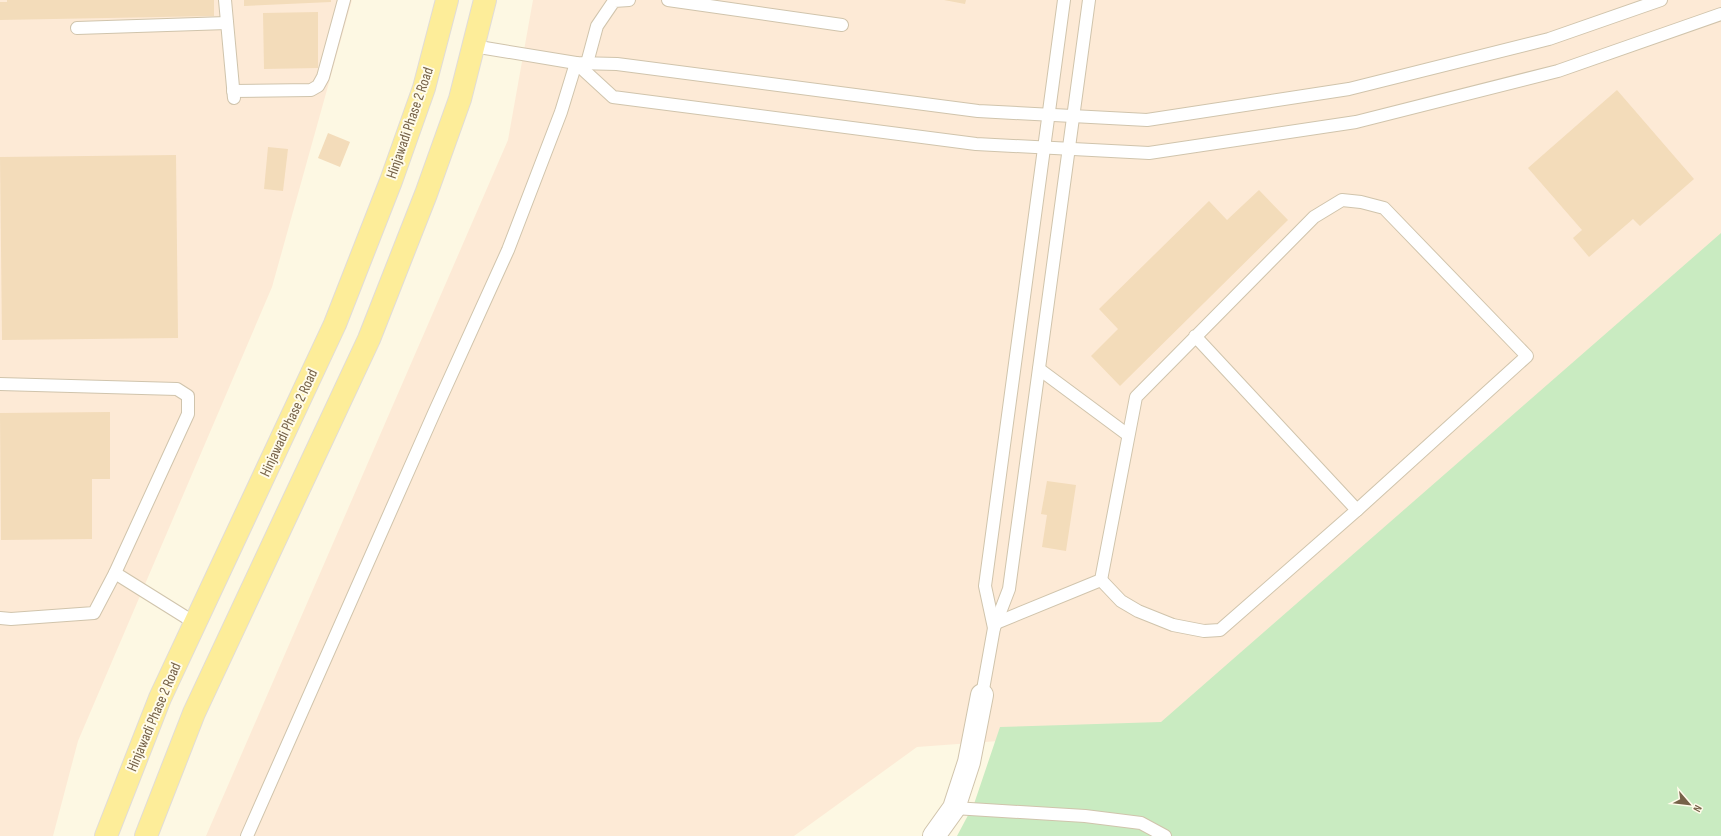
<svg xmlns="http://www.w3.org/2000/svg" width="1721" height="836" viewBox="0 0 1721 836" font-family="'Sofia Sans Condensed',sans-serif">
<rect width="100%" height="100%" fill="#fdf8e3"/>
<g fill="#fdead6">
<path d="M 0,0 L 352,0 L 272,287 L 78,741 L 53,836 L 0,836 Z"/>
<path d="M 533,0 L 1721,0 L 1721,260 L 1172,733 L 1012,740 L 917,747 L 794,836 L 206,836 L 508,140 Z"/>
</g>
<path fill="#c9ebc1" d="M 1721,233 L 1721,836 L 957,836 L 974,804 L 1000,727 L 1161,722 Z"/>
<g fill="#f3dcba">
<path d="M 7,0 L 214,0 L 214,16 L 0,20 L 0,2 L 7,2 Z"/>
<path d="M 244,0 L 331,0 L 331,2 L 244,6 Z"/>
<path d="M 944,0 L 966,0 L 965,4 Z"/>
<path d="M 318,12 L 318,68 L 264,69 L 263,13 Z"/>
<path d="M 1617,90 L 1694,179 L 1640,226 L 1633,219 L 1589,257 L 1573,238 L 1582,230 L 1528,168 Z"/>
<path d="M 328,133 L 350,142 L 340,167 L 318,158 Z"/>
<path d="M 268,147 L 288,149 L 283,191 L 264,189 Z"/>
<path d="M 176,155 L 178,338 L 2,340 L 0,157 Z"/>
<path d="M 1259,190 L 1288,220 L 1120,386 L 1091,356 L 1118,329 L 1099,309 L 1209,201 L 1227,220 Z"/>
<path d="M 110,412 L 110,479 L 92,479 L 92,539 L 1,540 L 0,413 Z"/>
<path d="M 1047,481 L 1076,485 L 1066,551 L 1042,547 L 1047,515 L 1041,514 Z"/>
</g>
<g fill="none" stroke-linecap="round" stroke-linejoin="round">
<defs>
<g id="lane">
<path d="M 225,0 L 234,98"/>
<path d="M 668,0 L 842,25"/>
<path d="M 77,28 L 227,23"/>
<path d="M 473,46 L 576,63 L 617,64 L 978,111 L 1147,120 L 1349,89 L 1549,39 L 1661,0"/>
<path d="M 576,63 L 613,97 L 976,144 L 1149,153 L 1356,122 L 1558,71 L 1721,14"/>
<path d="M 587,63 L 597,26 L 614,1 L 629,0"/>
<path d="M 233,91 L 311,90 L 318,86 L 323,77 L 344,0"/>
<path d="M 1039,369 L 1128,435"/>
<path d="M 0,384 L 177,389 L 188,396 L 188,414 L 115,573 L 94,613 L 11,619 L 0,618"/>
<path d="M 115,573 L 195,623"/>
<path d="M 1101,580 L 1121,601 L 1138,611 L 1173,625 L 1204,631 L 1220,630 L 1357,510"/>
<path d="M 996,623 L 1101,580 L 1136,397 L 1314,217 L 1342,200 L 1361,202 L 1384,208 L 1527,356 L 1357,510 L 1195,336"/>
<path d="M 994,628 L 985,586 L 1064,0"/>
<path d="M 982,695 L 994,628 L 1009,589 L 1089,0"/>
<path d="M 954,808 L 1085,816 L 1141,823 L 1165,836"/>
<path d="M 247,836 L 434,413 L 508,250 L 561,112 L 576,63"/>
</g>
<path id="street" d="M 934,836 L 954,808 L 969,762 L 982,695"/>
<g id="primary">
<path d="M 106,836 L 160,698 L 335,324 L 391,181 L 424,88 L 447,0"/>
<path d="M 146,836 L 194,713 L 369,339 L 426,194 L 460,99 L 485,0"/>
</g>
</defs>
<use href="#lane" stroke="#d0c4ac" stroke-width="14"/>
<use href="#street" stroke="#d0c4ac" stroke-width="24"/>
<use href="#primary" stroke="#e1dcd7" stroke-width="24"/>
<use href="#lane" stroke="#fff" stroke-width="12"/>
<use href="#street" stroke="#fff" stroke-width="22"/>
<use href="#primary" stroke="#fded99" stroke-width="22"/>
</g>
<g text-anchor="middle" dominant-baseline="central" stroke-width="4" stroke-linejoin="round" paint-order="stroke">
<g font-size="15" fill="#766248" stroke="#fffbea">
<text transform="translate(410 123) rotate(-71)">Hinjawadi Phase 2 Road</text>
<text transform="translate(289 423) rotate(-65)">Hinjawadi Phase 2 Road</text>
<text transform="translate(154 717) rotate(-67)">Hinjawadi Phase 2 Road</text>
</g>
</g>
<g transform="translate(1689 804) rotate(118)" stroke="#fffbea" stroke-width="3" paint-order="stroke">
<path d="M0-3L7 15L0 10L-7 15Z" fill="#766248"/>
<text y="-6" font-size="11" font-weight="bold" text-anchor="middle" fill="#766248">N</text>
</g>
</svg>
